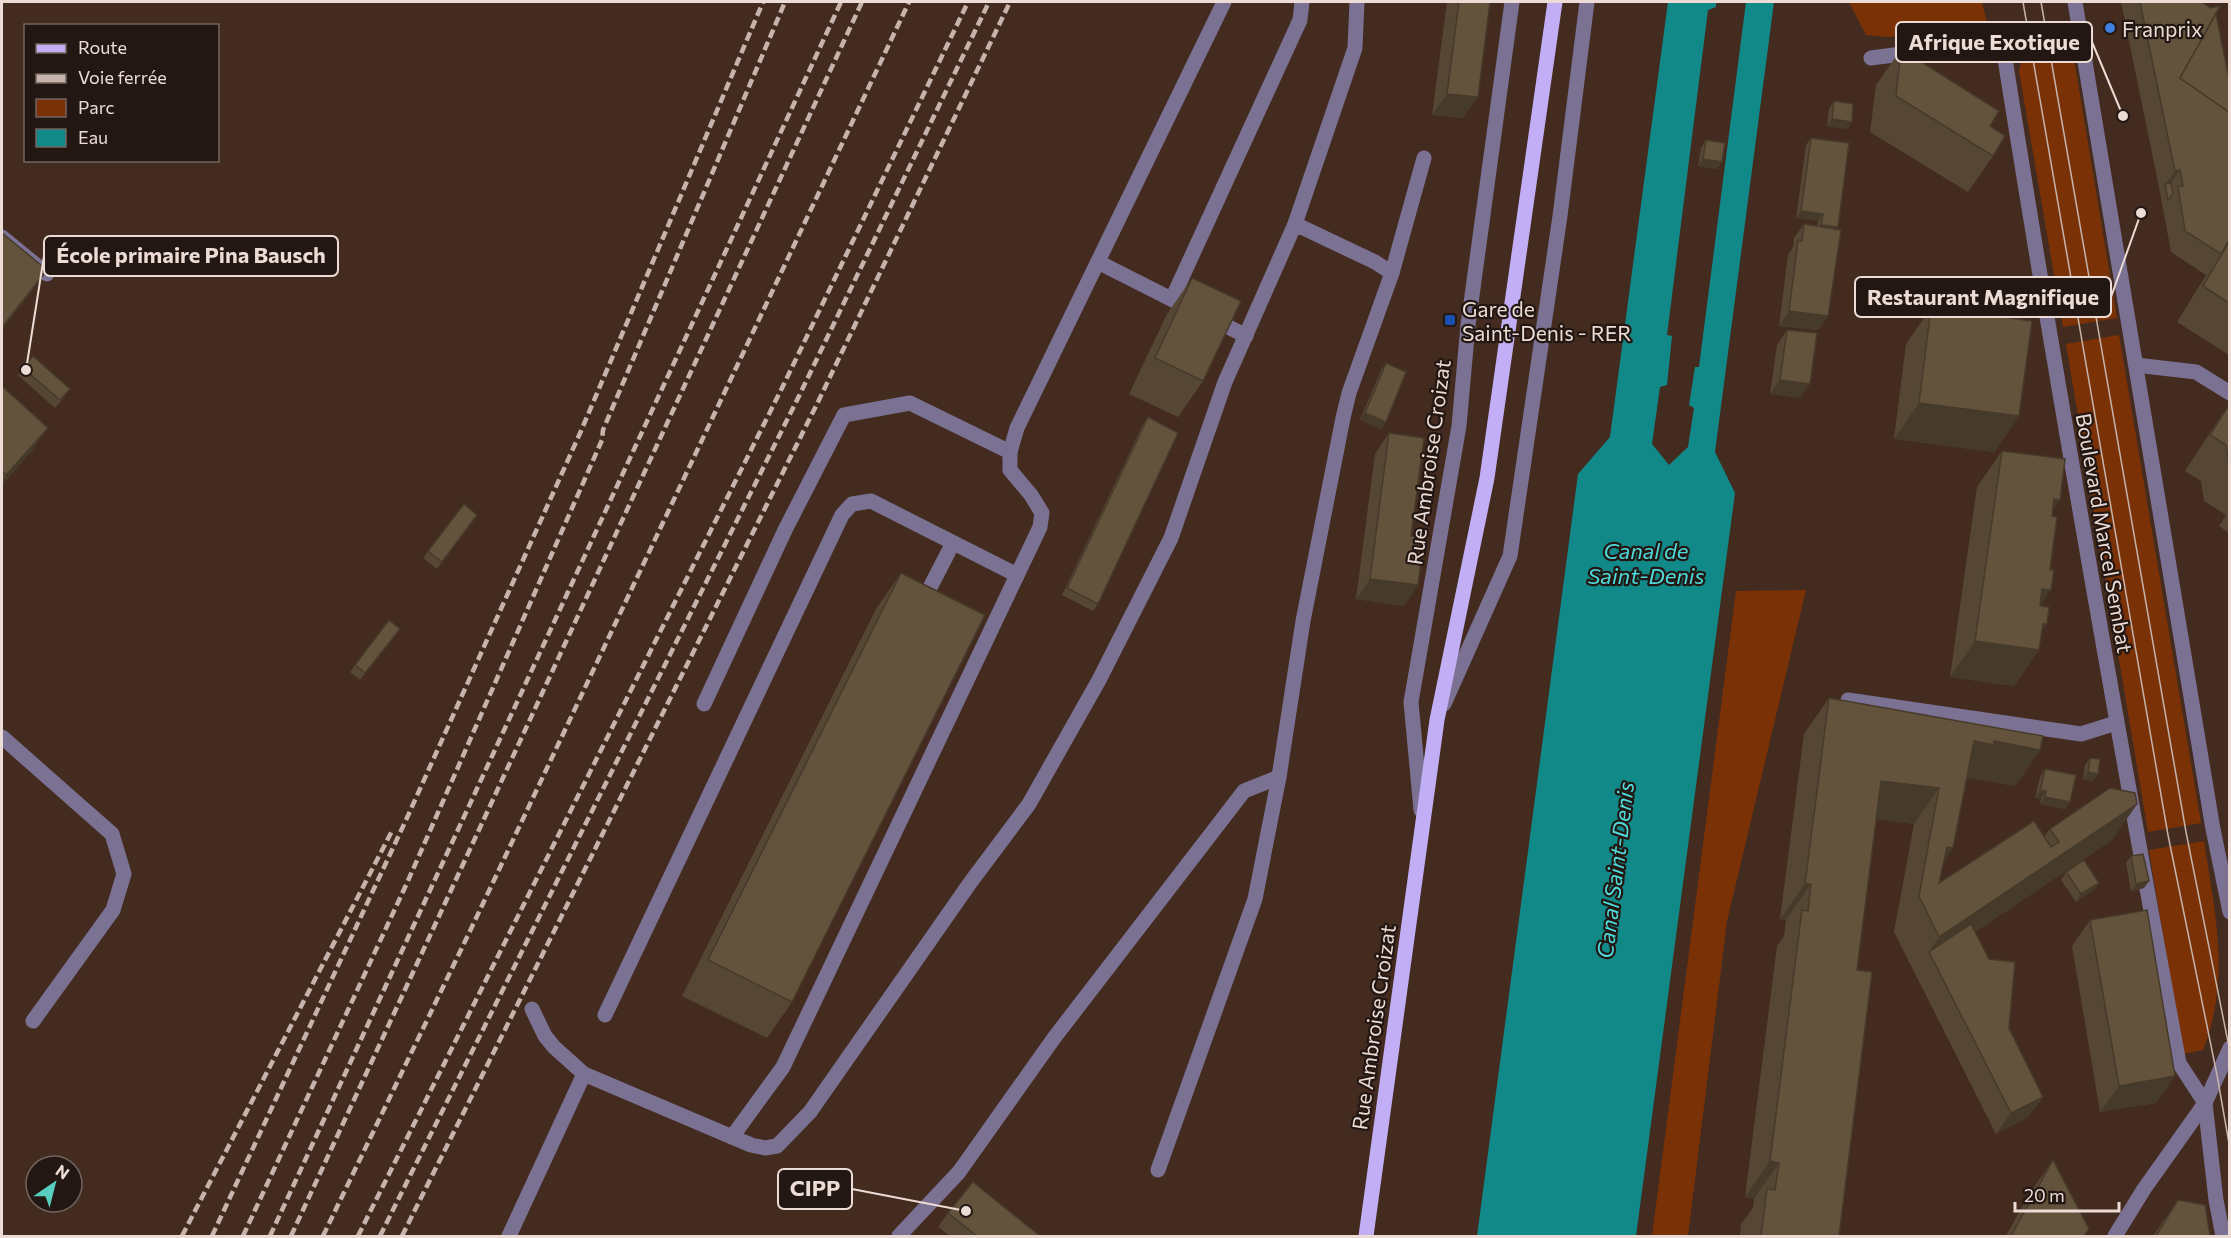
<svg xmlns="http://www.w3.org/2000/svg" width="2231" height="1238" viewBox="0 0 2231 1238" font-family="Commissioner,sans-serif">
<rect width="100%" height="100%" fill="#442b20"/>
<g fill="#7b3106">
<path d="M 1849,2 L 1982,2 L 1987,23 L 1889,37 L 1866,35 Z"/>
<path d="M 2060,50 L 2067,51 L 2074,59 L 2117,318 L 2063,327 L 2019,71 L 2021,63 L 2025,56 Z"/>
<path d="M 2119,335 L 2201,823 L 2148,832 L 2066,344 Z"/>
<path d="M 1806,590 L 1727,921 L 1688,1236 L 1652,1236 L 1736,591 Z"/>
<path d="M 2204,841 C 2215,913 2231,979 2203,1050 L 2183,1054 L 2149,850 Z"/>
</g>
<path fill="#128989" d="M 1668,2 L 1716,2 L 1716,7 L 1708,10 L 1667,335 L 1672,336 L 1667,385 L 1660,387 L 1652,444 L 1669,465 L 1688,447 L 1694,408 L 1689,405 L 1695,367 L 1699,367 L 1746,2 L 1774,2 L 1715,452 L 1735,493 L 1636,1236 L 1477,1236 L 1578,474 L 1610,437 Z"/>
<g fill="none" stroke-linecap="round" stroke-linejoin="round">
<g stroke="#7a7193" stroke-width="15">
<path d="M 2075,2 L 2213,829 L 2230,912"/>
<path d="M 2002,40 C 2056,382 2116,723 2179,1063 L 2205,1103 L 2216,1200 L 2223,1236"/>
<path d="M 1871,58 L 2046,35 L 2080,28"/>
<path d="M 1295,224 L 1355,48 L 1357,2"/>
<path d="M 2,237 L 47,274"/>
<path d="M 1098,262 L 1181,304"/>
<path d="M 1172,299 L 1300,20 L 1302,2"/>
<path d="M 1211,318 L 1246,336"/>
<path d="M 2136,365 L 2196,372 L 2230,393"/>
<path d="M 923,601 L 953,543"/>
<path d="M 1848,700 L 2081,734 L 2116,723"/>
<path d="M 704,704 L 785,530 L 844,415 L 910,403 L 1010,452"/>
<path d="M 1444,704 L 1510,556 L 1560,216 L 1587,2"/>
<path d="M 2,737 L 112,834 L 124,874 L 113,910 L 33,1021"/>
<path d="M 1421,810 L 1411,702 L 1459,426 L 1468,325 L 1512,2"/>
<path d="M 532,1009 L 545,1036 L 554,1047 L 584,1074 L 751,1145 L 765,1148 L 777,1146 L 810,1112 L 970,883 L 1029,804 L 1099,680 L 1171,538 L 1225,382 L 1295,224 L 1375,262 L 1392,273"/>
<path d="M 605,1015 L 842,515 L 852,504 L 871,501 L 1017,575"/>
<path d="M 732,1137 L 783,1067 L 1040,527 L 1042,513 L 1031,495 L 1010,470 L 1010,452 L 1017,428 L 1224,2"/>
<path d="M 1158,1170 L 1255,899 L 1279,777 L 1303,621 L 1343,418 L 1349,393 L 1392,273 L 1424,158"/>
<path d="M 509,1236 L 584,1074"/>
<path d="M 899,1236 L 959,1172 L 1054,1038 L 1244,791 L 1279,777"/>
<path d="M 2115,1236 L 2144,1189 L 2205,1103 L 2230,1048"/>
</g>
<path stroke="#c2aef4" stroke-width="15" d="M 1366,1236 L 1437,720 L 1487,478 L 1555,2"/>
<g stroke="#c6b4ac" stroke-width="1.5">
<path d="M 2023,2 L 2168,835 L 2217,1075 L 2230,1149"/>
<path d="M 2041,2 L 2186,832 L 2230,1052"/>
</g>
<g stroke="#c6b4ac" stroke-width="4.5" stroke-dasharray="9 4.5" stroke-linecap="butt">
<path d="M 182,1236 L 393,829"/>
<path d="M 212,1236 L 406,820 L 581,431 L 763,2"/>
<path d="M 243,1236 L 407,883 L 602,440 L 603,430 L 785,2"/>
<path d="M 270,1236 L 841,2"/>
<path d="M 291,1236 L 862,2"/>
<path d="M 323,1236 L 470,931 L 909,2"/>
<path d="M 358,1236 L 782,388 L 968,2"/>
<path d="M 380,1236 L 799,396 L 989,2"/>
<path d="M 402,1236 L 817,404 L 1010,2"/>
</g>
</g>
<g fill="#564734">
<path d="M 1447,2 L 1490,2 L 1463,118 L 1432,115 Z"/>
<path d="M 2121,2 L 2202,2 L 2216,14 L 2221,254 L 2229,241 L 2229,355 L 2177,322 L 2206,275 L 2171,252 L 2160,192 Z"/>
<path d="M 1901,49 L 1990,126 L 1993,156 L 1968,192 L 1870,132 L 1876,85 Z"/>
<path d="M 1834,101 L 1852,122 L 1847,129 L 1827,126 L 1829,109 Z"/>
<path d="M 1811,138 L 1836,229 L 1828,316 L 1818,330 L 1779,326 L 1788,255 L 1793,247 L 1794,238 L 1804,224 L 1817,226 L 1818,221 L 1796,218 L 1806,145 Z"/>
<path d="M 1706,140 L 1722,162 L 1717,169 L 1698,166 L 1701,148 Z"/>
<path d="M 1963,277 L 2003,317 L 2019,416 L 1994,452 L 1894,439 L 1906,344 L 1931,308 L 1941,309 Z"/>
<path d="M 1192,278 L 1203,381 L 1178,417 L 1129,394 L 1167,314 Z"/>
<path d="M 1787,330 L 1800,398 L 1770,394 L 1777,345 Z"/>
<path d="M 1386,363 L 1381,429 L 1360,420 L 1381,370 Z"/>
<path d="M 23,368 L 65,396 L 55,408 L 18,375 Z"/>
<path d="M 2,386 L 34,448 L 2,485 Z"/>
<path d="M 2229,404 L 2229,533 L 2219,526 L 2226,515 L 2204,501 L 2201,481 L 2185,471 Z"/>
<path d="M 1148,417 L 1098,604 L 1093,611 L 1062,595 L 1143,424 Z"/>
<path d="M 1389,433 L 1411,536 L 1418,585 L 1404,606 L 1356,599 L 1375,454 Z"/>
<path d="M 2002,451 L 2053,509 L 2040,606 L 2042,631 L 2039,650 L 2014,686 L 1950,677 L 1977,487 Z"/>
<path d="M 464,504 L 477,515 L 437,569 L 423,558 Z"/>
<path d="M 901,573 L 792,1002 L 767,1038 L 682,996 L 876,609 Z"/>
<path d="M 395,636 L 360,680 L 350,672 L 355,665 Z"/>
<path d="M 1829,698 L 2040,750 L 2015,786 L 1970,778 L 1968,780 L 1966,780 L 1944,861 L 1939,883 L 2044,837 L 2050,829 L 2137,804 L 2112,840 L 1975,932 L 2009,1028 L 2043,1097 L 2028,1117 L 1996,1134 L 1894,932 L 1914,824 L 1876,819 L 1857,970 L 1839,1236 L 1740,1236 L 1741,1224 L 1753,1208 L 1754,1199 L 1745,1197 L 1777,946 L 1784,936 L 1786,920 L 1780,919 L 1804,734 Z"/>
<path d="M 2090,758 L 2093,781 L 2083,779 L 2085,765 Z"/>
<path d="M 2045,769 L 2070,802 L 2065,809 L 2040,804 L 2041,799 L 2035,798 L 2040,777 Z"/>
<path d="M 2131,856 L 2144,888 L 2131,891 L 2126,863 Z"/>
<path d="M 2066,872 L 2099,883 L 2094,890 L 2076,902 L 2061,880 Z"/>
<path d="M 2090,920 L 2175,1076 L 2156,1103 L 2100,1112 L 2072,946 Z"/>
<path d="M 2053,1160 L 2084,1236 L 2006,1236 L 2028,1196 Z"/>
<path d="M 2178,1200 L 2210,1236 L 2153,1236 Z"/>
<path d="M 948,1213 L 1040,1236 L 950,1236 L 938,1227 Z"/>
</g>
<g fill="#463a2a">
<path d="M 1447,94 L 1478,97 L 1463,118 L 1432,115 Z"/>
<path d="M 1832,119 L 1852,122 L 1847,129 L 1827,126 Z"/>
<path d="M 1703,159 L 1722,162 L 1717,169 L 1698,166 Z"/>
<path d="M 2180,170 L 2166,190 L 2165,184 L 2160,192 L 2175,171 Z"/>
<path d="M 1801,211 L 1823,214 L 1818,221 L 1796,218 Z"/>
<path d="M 1821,225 L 1838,227 L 1833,234 L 1816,232 Z"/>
<path d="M 47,270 L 33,290 L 2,330 L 2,327 Z"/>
<path d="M 1789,311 L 1828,316 L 1818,330 L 1779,326 Z"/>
<path d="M 1780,380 L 1810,384 L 1800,398 L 1770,394 Z"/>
<path d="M 1919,403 L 2019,416 L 1994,452 L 1894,439 Z"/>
<path d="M 1365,413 L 1386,422 L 1381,429 L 1360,420 Z"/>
<path d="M 48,428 L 34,448 L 2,485 L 2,482 L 6,475 Z"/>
<path d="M 2054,499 L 2060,500 L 2035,535 Z"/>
<path d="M 1370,579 L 1418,585 L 1404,606 L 1356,599 Z"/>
<path d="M 2042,589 L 2051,590 L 2026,626 Z"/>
<path d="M 2043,624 L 2047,624 L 2030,649 L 2039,650 L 2014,686 L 1950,677 L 1975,641 Z"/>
<path d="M 1974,741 L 1994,741 L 2040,750 L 2015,786 L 1970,778 L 1968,780 L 1949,777 Z"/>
<path d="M 2088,772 L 2098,774 L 2093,781 L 2083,779 Z"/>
<path d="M 1881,781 L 1939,788 L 1914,824 L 1856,817 Z"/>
<path d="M 2040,791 L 2046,791 L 2041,799 L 2035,798 Z"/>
<path d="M 2045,797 L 2070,802 L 2065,809 L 2040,804 Z"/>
<path d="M 2137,804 L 2112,840 L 1933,960 L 1929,952 L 1939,937 Z"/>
<path d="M 1947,847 L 1953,848 L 1928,884 Z"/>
<path d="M 2149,881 L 2144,888 L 2131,891 L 2136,884 Z"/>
<path d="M 2099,883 L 2094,890 L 2076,902 L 2081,894 Z"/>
<path d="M 1805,884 L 1811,884 L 1786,920 L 1780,919 Z"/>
<path d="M 2175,1076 L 2156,1103 L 2100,1112 L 2119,1086 Z"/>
<path d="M 2043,1097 L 2028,1117 L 1996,1134 L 2011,1113 Z"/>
<path d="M 1770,1161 L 1779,1163 L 1754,1199 L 1745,1197 Z"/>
</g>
<g fill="#64533c" stroke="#463a2a" stroke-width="1.5">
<path d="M 1459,2 L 1490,2 L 1478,97 L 1447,94 Z"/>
<path d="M 2140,2 L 2202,2 L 2210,8 L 2220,6 L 2180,78 L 2229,112 L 2229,240 L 2221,254 L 2185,231 L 2178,186 L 2183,186 L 2180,170 L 2175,171 Z"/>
<path d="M 2216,14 L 2229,79 L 2229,112 L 2180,78 Z"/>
<path d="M 1901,49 L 1999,111 L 1990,126 L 2005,136 L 1993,156 L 1896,96 Z"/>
<path d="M 1834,101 L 1853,104 L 1852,122 L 1832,119 Z"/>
<path d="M 1811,138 L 1849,143 L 1838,227 L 1821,225 L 1823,214 L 1801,211 Z"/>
<path d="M 1706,140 L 1725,143 L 1722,162 L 1703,159 Z"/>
<path d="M 2171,183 L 2173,194 L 2168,200 L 2165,184 Z"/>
<path d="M 1804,224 L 1841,230 L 1828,316 L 1789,311 L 1798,240 L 1802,241 Z"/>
<path d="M 2,233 L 47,270 L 2,327 Z"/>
<path d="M 2229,242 L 2229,303 L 2203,286 Z"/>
<path d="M 1963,277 L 2008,284 L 2003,317 L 2032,321 L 2019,416 L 1919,403 L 1931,308 L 1959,312 Z"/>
<path d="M 1192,278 L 1241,301 L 1203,381 L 1155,358 Z"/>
<path d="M 1787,330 L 1817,333 L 1810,384 L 1780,380 Z"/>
<path d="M 33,356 L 70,389 L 60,400 L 23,368 Z"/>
<path d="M 1386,363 L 1406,372 L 1386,422 L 1365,413 Z"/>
<path d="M 2,386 L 48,428 L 6,475 L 2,471 Z"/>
<path d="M 2229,405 L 2229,466 L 2226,445 L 2210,435 Z"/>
<path d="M 1148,417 L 1178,433 L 1098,604 L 1067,588 Z"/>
<path d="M 1389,433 L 1424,438 L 1411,536 L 1424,537 L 1418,585 L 1370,579 Z"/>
<path d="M 2002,451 L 2065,459 L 2060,500 L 2054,499 L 2052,516 L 2057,517 L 2050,570 L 2054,570 L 2051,590 L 2042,589 L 2040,606 L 2049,607 L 2047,624 L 2043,624 L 2039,650 L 1975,641 Z"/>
<path d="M 464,504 L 477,515 L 442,562 L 428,551 Z"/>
<path d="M 901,573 L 985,615 L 792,1002 L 708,960 Z"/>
<path d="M 389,620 L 400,629 L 365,673 L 355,665 Z"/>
<path d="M 1829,698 L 2043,736 L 2040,750 L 1994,741 L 1994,745 L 1974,741 L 1953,848 L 1947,847 L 1939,883 L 2034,821 L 2051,847 L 2059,842 L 2050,829 L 2110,788 L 2135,793 L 2137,804 L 1939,937 L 1919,896 L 1939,788 L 1881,781 L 1857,970 L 1872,972 L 1839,1236 L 1761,1236 L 1767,1189 L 1775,1190 L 1779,1163 L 1770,1161 L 1802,910 L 1808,911 L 1811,884 L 1805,884 Z"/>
<path d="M 2090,758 L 2100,759 L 2098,774 L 2088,772 Z"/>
<path d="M 2045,769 L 2076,775 L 2070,802 L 2045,797 L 2046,791 L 2040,791 Z"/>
<path d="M 2143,854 L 2149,881 L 2136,884 L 2131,856 Z"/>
<path d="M 2084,860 L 2099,883 L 2081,894 L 2066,872 Z"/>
<path d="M 2147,910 L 2175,1076 L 2119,1086 L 2090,920 Z"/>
<path d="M 1971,924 L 1989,959 L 2015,962 L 2009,1028 L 2043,1097 L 2011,1113 L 1929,952 Z"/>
<path d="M 2053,1160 L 2089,1229 L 2084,1236 L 2011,1236 Z"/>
<path d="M 973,1182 L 1040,1236 L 977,1236 L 948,1213 Z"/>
<path d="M 2178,1200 L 2205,1205 L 2210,1236 L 2156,1236 Z"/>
</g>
<circle fill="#3f7fe0" stroke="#221712" stroke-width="2" cx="2110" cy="28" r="6"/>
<rect fill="#1a4fb4" stroke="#221712" stroke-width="2" x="1444" y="314" width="12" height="12" rx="3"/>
<g text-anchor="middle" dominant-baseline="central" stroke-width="4.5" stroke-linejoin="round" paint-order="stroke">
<g font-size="21" fill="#ecdcd5" stroke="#221712" text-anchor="start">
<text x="2122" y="28">Franprix</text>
<text x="1462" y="308">Gare de<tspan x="1462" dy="24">Saint-Denis - RER</tspan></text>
</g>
<g font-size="21" fill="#ecdcd5" stroke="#221712">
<text transform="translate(1428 462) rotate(-82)">Rue Ambroise Croizat</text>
<text transform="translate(2105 533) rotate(80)">Boulevard Marcel Sembat</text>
<text transform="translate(1373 1027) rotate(-82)">Rue Ambroise Croizat</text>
</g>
<g font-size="22" font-style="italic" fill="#4fdbdb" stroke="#221712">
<text x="1646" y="550">Canal de<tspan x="1646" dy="25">Saint-Denis</tspan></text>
<text transform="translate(1615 870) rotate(-83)">Canal Saint-Denis</text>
</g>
</g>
<path fill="none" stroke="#ecdcd5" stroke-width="2" d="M2123 116L2092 42M26 370L44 256M2141 213L2111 297M966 1211L852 1189"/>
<g fill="#ecdcd5" stroke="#221712" stroke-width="2">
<circle cx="2123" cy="116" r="6"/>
<circle cx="26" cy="370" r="6"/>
<circle cx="2141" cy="213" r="6"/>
<circle cx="966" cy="1211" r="6"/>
</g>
<g fill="#221712" stroke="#ecdcd5" stroke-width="2">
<rect x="1896" y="22" width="196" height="40" rx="6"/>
<rect x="44" y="236" width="294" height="40" rx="6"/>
<rect x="1855" y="277" width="256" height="40" rx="6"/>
<rect x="778" y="1169" width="74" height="40" rx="6"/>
</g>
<g font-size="22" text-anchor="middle" font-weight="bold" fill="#ecdcd5">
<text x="1994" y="50">Afrique Exotique</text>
<text x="191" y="263">École primaire Pina Bausch</text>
<text x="1983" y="305">Restaurant Magnifique</text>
<text x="815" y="1196">CIPP</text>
</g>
<rect width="2231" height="1238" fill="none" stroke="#ecdcd5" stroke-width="6"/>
<rect x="24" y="24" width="195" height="138" fill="#221712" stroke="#736660" stroke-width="1.5"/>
<rect x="36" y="44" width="30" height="9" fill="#c2aef4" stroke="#736660" stroke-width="1.5"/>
<text x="78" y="54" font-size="18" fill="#ecdcd5">Route</text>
<rect x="36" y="74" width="30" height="9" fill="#c6b4ac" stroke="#736660" stroke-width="1.5"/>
<text x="78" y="84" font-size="18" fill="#ecdcd5">Voie ferrée</text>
<rect x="36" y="99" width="30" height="18" fill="#7b3106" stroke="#736660" stroke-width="1.5"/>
<text x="78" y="114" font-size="18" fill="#ecdcd5">Parc</text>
<rect x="36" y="129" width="30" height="18" fill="#128989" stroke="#736660" stroke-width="1.5"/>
<text x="78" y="144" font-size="18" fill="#ecdcd5">Eau</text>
<g transform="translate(54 1184) rotate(35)"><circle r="28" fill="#221712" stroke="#736660" stroke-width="1.5"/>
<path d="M0-4.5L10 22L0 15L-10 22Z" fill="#58cec0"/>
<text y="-9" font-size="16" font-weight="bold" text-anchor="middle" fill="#ecdcd5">N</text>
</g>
<path d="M2015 1202v9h104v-9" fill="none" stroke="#ecdcd5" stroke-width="3"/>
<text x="2024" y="1202" font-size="18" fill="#ecdcd5" stroke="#221712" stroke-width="4.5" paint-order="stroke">20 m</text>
</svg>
